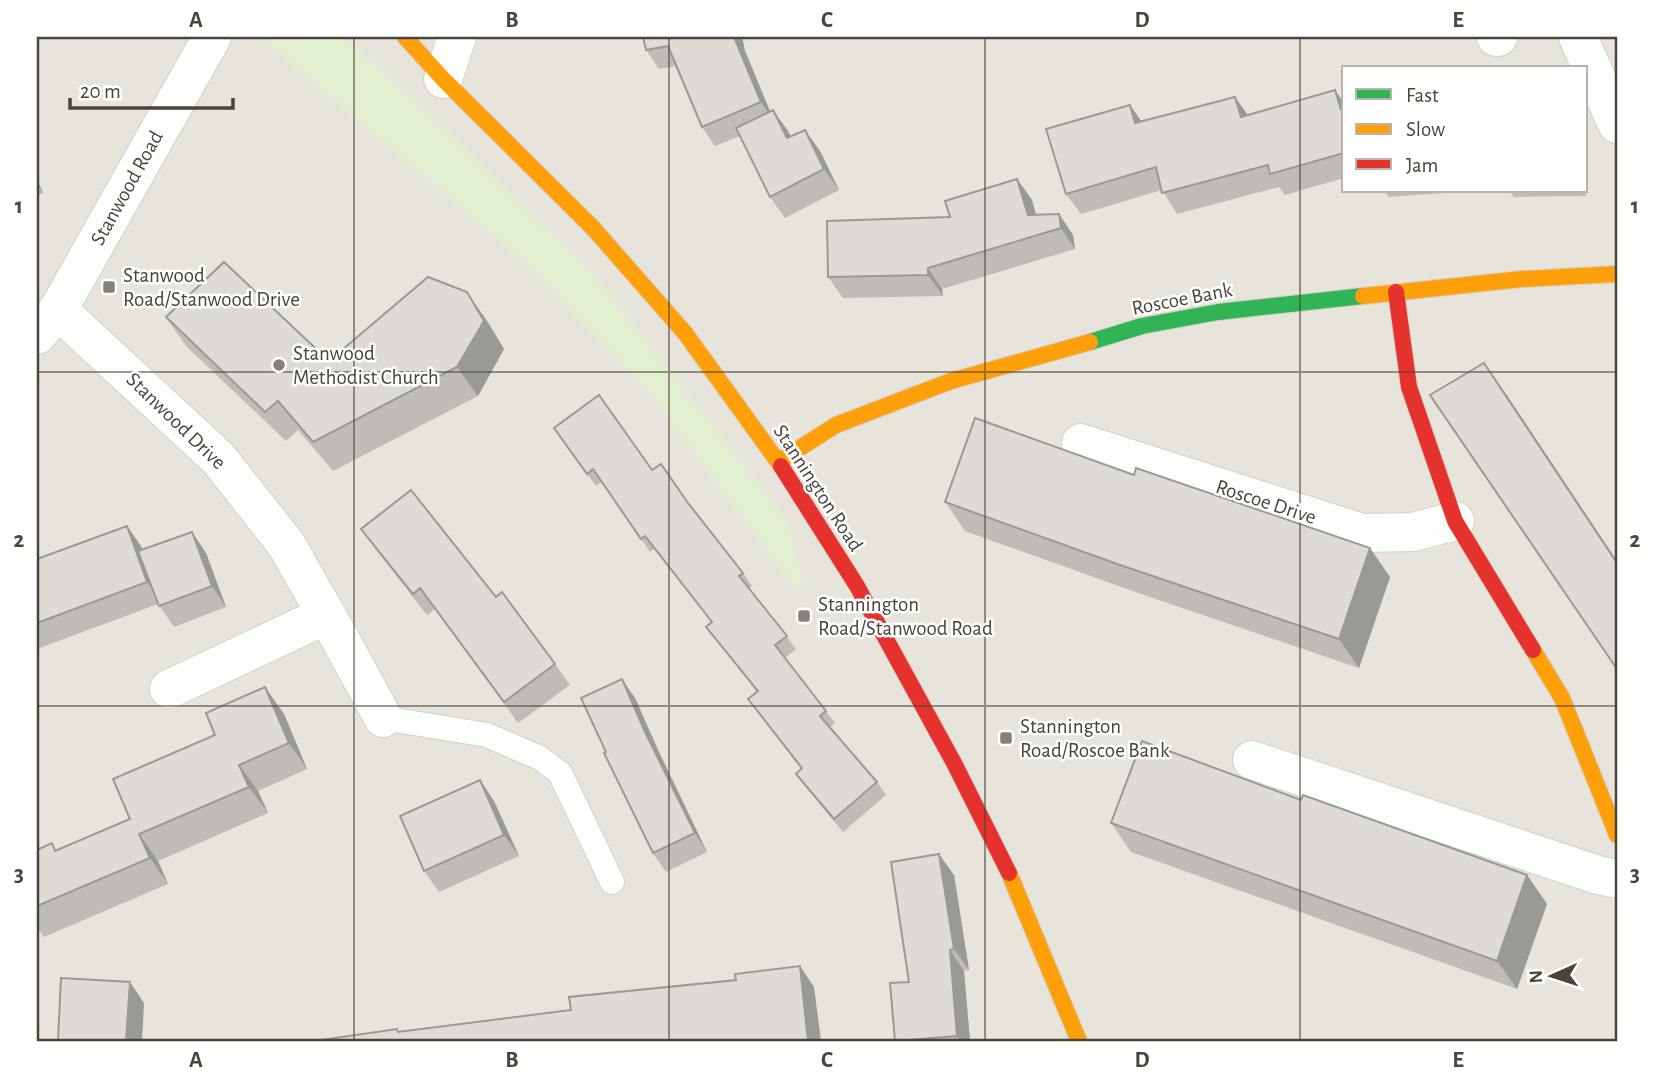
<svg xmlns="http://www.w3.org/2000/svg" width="1654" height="1078" viewBox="0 0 1654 1078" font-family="'Alegreya Sans',sans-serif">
<rect width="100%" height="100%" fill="#f4f2ee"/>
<path fill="#e7e4dc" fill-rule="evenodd" d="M 37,37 L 1617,37 L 1617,1041 L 37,1041 ZM 1344,68 L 1586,68 L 1586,191 L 1344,191 Z"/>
<path fill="#e1eecf" d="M 274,37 L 341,37 L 389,75 L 590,270 L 788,521 L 803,582 L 795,589 L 655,400 L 532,269 L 268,44 Z"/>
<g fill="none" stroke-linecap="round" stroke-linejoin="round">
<defs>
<path id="lane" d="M 383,718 L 487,735 L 540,758 L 560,773 L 612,882"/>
<g id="street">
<path d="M 1496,37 L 1498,37"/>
<path d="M 1578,37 L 1617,124"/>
<path d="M 443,79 L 457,37"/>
<path d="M 58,310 L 218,458 L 286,544 L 344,646 L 383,718"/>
<path d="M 37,335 L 58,310 L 212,37"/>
<path d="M 1081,443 L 1362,533 L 1413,532 L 1455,521"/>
<path d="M 169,689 L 326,615"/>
<path d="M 1252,760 L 1598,875 L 1617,879"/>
</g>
<path id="fast" d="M 1090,342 L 1142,326 L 1218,312 L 1363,296"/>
<g id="slow">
<path d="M 405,37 L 443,79 L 593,228 L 685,333 L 781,466"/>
<path d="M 1363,296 L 1522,279 L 1617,274"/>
<path d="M 778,462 L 836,425 L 951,381 L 1090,342"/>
<path d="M 1533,650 L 1562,698 L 1617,835"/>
<path d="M 1009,873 L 1079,1041"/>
</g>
<g id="jam">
<path d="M 1396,292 L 1409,387 L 1455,521 L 1533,650"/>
<path d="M 781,466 L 857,586 L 954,763 L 1009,873"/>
</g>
</defs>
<use href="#lane" stroke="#d2d0cb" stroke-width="26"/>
<use href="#street" stroke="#d2d0cb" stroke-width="40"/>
<use href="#fast" stroke="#d3cfc5" stroke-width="18"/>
<use href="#slow" stroke="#d3cfc5" stroke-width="18"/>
<use href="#jam" stroke="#d3cfc5" stroke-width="18"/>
<use href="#lane" stroke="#fdfdfc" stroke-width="24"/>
<use href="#street" stroke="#fdfdfc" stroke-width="38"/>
<use href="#fast" stroke="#30b455" stroke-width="16"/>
<use href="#slow" stroke="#ff9f0a" stroke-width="16"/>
<use href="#jam" stroke="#e5322d" stroke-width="16"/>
</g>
<g fill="#bfbcb8">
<path d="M 643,37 L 742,37 L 745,51 L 770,111 L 773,110 L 791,137 L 820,151 L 839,190 L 785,218 L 770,197 L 740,136 L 715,146 L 702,127 L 676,66 L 659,69 L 646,50 Z"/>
<path d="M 1344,103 L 1344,178 L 1285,195 L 1279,187 L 1177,214 L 1162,190 L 1081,214 L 1066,194 L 1141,121 L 1248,115 Z"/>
<path d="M 37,179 L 43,193 L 37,196 Z"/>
<path d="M 1017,179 L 1032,200 L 1036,214 L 1059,214 L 1073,235 L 1075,249 L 942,289 L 943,296 L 843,298 L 828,277 L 950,217 Z"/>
<path d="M 1385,191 L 1471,191 L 1389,197 Z"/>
<path d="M 1510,191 L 1585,191 L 1586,196 L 1514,197 Z"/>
<path d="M 166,317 L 329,361 L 487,321 L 504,349 L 478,396 L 333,471 L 298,430 L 286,441 L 186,346 Z"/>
<path d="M 554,428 L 652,470 L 688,503 L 743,573 L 752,586 L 749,588 L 796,649 L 785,658 L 835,723 L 830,727 L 877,782 L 886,795 L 843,832 L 805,786 L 796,774 L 801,769 L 748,699 L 757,692 L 706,627 L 712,623 L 654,549 L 650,552 L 602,482 L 596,486 Z"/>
<path d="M 945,502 L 1390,577 L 1359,668 L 1141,594 L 965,531 Z"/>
<path d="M 127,526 L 143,550 L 192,532 L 206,553 L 226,607 L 174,627 L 158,604 L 37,649 L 37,559 Z"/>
<path d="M 361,529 L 496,597 L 555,664 L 570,685 L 518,723 L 435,609 L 427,615 L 376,550 Z"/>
<path d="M 635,698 L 658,750 L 707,852 L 666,872 L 653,853 L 606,752 Z"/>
<path d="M 284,714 L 307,769 L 258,791 L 268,813 L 158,861 L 168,884 L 44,937 L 37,927 L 37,850 L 57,851 L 130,819 Z"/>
<path d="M 1301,800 L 1527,875 L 1547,904 L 1517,989 L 1131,852 L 1111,823 Z"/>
<path d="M 494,801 L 519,856 L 439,892 L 424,871 Z"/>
<path d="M 954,875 L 969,970 L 964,971 L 970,1041 L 895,1041 L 909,982 Z"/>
</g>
<g fill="#9b9996">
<path d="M 734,37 L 742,37 L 745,51 L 774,121 L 761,102 Z"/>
<path d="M 1335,90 L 1344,103 L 1344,115 L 1341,110 Z"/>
<path d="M 1235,97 L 1250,118 L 1241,117 Z"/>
<path d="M 1130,105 L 1144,125 L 1135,123 Z"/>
<path d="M 773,110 L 788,131 L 802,159 L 787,138 Z"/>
<path d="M 805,130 L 820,151 L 839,190 L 824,169 Z"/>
<path d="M 37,179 L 43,193 L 37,184 Z"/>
<path d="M 1017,179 L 1032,200 L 1042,236 L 1028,215 Z"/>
<path d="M 1059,214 L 1073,235 L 1075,249 L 1061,228 Z"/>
<path d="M 928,268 L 942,289 L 943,296 L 928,275 Z"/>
<path d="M 467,292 L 487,321 L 504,349 L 478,396 L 457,367 Z"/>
<path d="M 1484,363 L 1508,397 L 1617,561 L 1617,563 Z"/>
<path d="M 127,526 L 141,546 L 162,603 L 147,582 Z"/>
<path d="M 192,532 L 206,553 L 226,607 L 212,586 Z"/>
<path d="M 1370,548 L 1390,577 L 1359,668 L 1339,639 Z"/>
<path d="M 622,679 L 635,698 L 658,750 L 707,852 L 695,833 L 645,732 Z"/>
<path d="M 265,687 L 284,714 L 307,769 L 289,743 Z"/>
<path d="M 239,765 L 258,791 L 268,813 L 249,787 Z"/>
<path d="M 480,780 L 494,801 L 519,856 L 504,835 Z"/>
<path d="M 139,834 L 158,861 L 168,884 L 150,858 Z"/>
<path d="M 939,854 L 954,875 L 969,970 L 954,949 Z"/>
<path d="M 1527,875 L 1547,904 L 1517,989 L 1497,961 Z"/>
<path d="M 950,950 L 964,971 L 970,1041 L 960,1041 L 957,1036 Z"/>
<path d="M 800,966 L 814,987 L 821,1041 L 808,1041 Z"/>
<path d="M 130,982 L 144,1003 L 142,1041 L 126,1041 Z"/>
</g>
<g fill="#dedbd6" stroke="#9b9996" stroke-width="2">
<path d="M 643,37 L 734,37 L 761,102 L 702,127 L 668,46 L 646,50 Z"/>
<path d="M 1335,90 L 1341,110 L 1344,110 L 1344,153 L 1270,174 L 1268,165 L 1162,193 L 1156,167 L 1066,194 L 1046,129 L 1130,105 L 1135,123 L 1235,97 L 1241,117 Z"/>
<path d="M 773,110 L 787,138 L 805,130 L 824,169 L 770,197 L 736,128 Z"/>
<path d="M 1017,179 L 1028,215 L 1059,214 L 1061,228 L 928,268 L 928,275 L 828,277 L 827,221 L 950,217 L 945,201 Z"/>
<path d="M 224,262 L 329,361 L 428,277 L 467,292 L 484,321 L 457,367 L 313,442 L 278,401 L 265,412 L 166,317 Z"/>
<path d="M 1484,363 L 1617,563 L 1617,669 L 1430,395 Z"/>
<path d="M 599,395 L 652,470 L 661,464 L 688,503 L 743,573 L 739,576 L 787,636 L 775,645 L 826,711 L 820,716 L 877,782 L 834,819 L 796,774 L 802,768 L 748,699 L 758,691 L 706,627 L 712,622 L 645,536 L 641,539 L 593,469 L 587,474 L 554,428 Z"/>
<path d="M 975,418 L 1134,475 L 1136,468 L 1370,548 L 1339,639 L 1120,565 L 945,502 Z"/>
<path d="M 411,490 L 496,597 L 502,592 L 555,664 L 504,702 L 420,588 L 413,594 L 361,529 Z"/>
<path d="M 127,526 L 147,582 L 37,623 L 37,559 Z"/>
<path d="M 192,532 L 212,586 L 159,606 L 138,551 Z"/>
<path d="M 622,679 L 645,732 L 695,833 L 653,853 L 604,753 L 606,752 L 581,698 Z"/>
<path d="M 265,687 L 289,743 L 239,765 L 249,787 L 139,834 L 150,858 L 37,906 L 37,850 L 52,843 L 55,851 L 130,819 L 113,779 L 215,735 L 206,713 Z"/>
<path d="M 1142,741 L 1301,800 L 1303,795 L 1527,875 L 1497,961 L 1111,823 Z"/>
<path d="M 480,780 L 504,835 L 424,871 L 400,816 Z"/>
<path d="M 939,854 L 954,949 L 950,950 L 957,1036 L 895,1041 L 890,983 L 909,982 L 891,862 Z"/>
<path d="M 800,966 L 808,1041 L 314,1041 L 397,1029 L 398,1032 L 571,1010 L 569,997 L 736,980 L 735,974 Z"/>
<path d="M 61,978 L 130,982 L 126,1041 L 58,1041 Z"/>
</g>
<path fill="none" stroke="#4b4439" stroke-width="2" stroke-opacity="0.55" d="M 354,37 L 354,1041M 669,37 L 669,1041M 985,37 L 985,1041M 1300,37 L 1300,1041M 37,372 L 1617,372M 37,706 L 1617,706"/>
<g fill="#868178" stroke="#fff" stroke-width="2.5">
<rect x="102" y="280" width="14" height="14" rx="3.5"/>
<circle cx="279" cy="365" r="7"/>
<rect x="797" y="609" width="14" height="14" rx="3.5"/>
<rect x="999" y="731" width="14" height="14" rx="3.5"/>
</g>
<g text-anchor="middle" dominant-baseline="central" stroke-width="5" stroke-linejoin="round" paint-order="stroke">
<g font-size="21" fill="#4b4439" stroke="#fff">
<text transform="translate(127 188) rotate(-61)">Stanwood Road</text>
<text transform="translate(1182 299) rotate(-11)">Roscoe Bank</text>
<text transform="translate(176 421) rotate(44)">Stanwood Drive</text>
<text transform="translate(818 488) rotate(57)">Stannington Road</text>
<text transform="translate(1266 502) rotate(18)">Roscoe Drive</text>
</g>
<g font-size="21" fill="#4b4439" stroke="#fff" text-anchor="start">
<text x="123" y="275">Stanwood<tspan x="123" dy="24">Road/Stanwood Drive</tspan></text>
<text x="293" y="353">Stanwood<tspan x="293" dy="24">Methodist Church</tspan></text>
<text x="818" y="604">Stannington<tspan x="818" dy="24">Road/Stanwood Road</tspan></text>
<text x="1020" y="726">Stannington<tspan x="1020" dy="24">Road/Roscoe Bank</tspan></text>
</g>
</g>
<rect width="1654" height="1078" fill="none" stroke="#ffffff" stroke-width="77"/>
<rect x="1342" y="66" width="245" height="126" fill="#ffffff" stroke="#b7b4b0" stroke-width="2"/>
<rect x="1356" y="89" width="35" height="10" fill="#30b455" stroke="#b7b4b0" stroke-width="2"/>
<text x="1406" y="102" font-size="21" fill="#4b4439">Fast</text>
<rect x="1356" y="124" width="35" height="10" fill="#ff9f0a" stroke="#b7b4b0" stroke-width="2"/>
<text x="1406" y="136" font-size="21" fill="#4b4439">Slow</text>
<rect x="1356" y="159" width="35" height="10" fill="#e5322d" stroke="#b7b4b0" stroke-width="2"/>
<text x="1406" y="172" font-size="21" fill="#4b4439">Jam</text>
<g transform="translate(1552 976) rotate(267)" stroke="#ffffff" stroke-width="5" paint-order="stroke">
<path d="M0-5L12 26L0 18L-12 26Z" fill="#4b4439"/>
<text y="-10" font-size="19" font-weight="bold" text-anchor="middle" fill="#4b4439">N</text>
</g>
<path d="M70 98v10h163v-10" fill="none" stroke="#4b4439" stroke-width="3.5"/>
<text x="80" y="98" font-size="21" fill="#4b4439" stroke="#ffffff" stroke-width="5" paint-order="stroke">20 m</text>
<rect x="38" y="38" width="1578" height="1002" fill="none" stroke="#4b4439" stroke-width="2.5"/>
<g font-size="23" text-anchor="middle" font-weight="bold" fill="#4b4439">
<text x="196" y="27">A</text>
<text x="512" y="27">B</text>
<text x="827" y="27">C</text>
<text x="1142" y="27">D</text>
<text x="1458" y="27">E</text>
<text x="19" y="213">1</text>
<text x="1635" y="213">1</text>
<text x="19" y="547">2</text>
<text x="1635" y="547">2</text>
<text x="19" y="881">3</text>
<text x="1635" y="881">3</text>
<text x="196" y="1067">A</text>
<text x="512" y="1067">B</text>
<text x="827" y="1067">C</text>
<text x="1142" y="1067">D</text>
<text x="1458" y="1067">E</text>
</g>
</svg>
